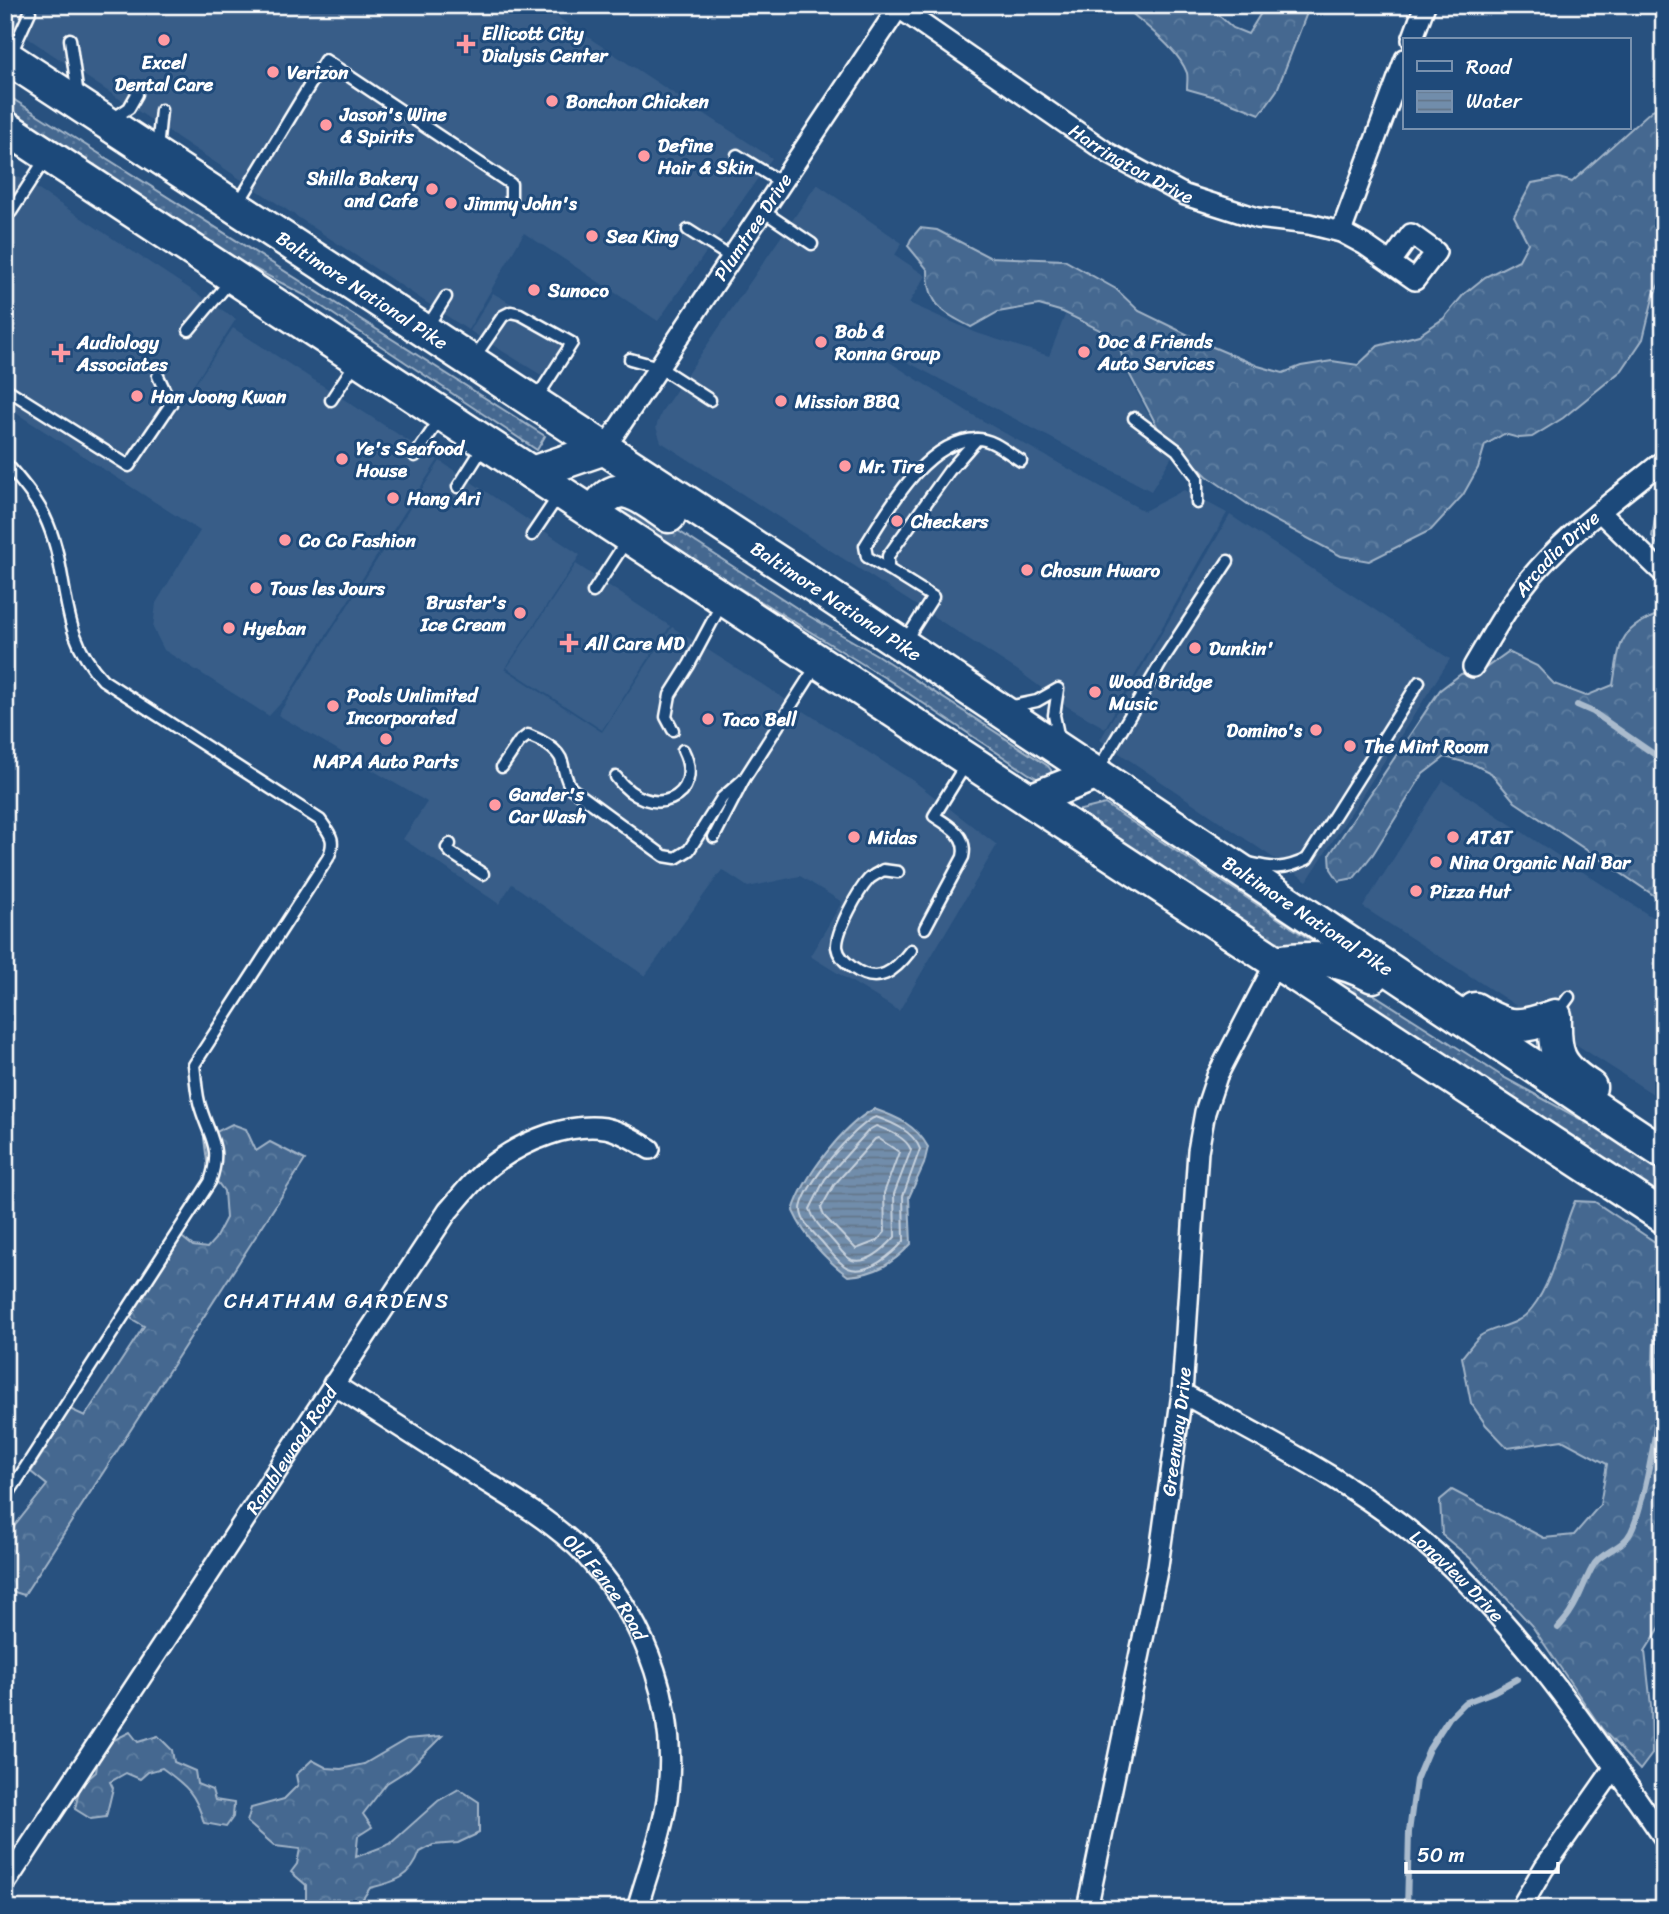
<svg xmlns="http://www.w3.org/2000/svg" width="1669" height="1914" viewBox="0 0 1669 1914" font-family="Sriracha,sans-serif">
<defs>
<pattern id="grass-dots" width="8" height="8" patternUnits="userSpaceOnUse" patternTransform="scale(1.75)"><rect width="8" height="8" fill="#446890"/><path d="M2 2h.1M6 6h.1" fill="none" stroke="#607fa1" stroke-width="1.8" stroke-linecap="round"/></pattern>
<pattern id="forest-crowns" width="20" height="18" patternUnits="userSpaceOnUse" patternTransform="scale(1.75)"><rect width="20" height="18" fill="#446890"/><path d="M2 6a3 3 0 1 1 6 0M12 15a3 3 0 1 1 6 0" fill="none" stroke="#607fa1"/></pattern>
<pattern id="water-rules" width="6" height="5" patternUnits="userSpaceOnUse" patternTransform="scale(1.75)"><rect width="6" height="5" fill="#718dab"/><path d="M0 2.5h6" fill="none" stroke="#64768a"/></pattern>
</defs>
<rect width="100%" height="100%" fill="#28517f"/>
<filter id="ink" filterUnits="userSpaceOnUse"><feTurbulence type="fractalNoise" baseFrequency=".0143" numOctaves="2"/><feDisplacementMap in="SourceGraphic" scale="14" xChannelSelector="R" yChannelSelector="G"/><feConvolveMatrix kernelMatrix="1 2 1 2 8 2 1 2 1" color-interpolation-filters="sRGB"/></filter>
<g filter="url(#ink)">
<g fill="#375d88">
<path d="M 5,5 L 539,5 L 772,158 L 658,321 L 524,233 L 468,330 L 5,23 Z"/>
<path d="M 5,168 L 236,319 L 169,423 L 233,328 L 438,460 L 288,695 L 269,716 L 164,650 L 153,628 L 156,603 L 200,531 L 5,406 Z"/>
<path d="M 817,184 L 902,243 L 895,255 L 926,276 L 909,303 L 977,333 L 1049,356 L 1065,315 L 1097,330 L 1118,344 L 1121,363 L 1156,429 L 1177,448 L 1151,491 L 879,347 L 875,353 L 978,418 L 1144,511 L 1184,490 L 1227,513 L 1105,728 L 1063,704 L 1020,672 L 661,442 L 656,427 L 662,411 Z"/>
<path d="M 493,293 L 571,339 L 546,378 L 470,331 Z"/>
<path d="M 440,461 L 580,555 L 505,669 L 602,732 L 672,627 L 915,782 L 997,845 L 899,1011 L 810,956 L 842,902 L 800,876 L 748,887 L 722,870 L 645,976 L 512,884 L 499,904 L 403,839 L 427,802 L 278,715 Z"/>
<path d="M 1230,515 L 1450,659 L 1307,881 L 1100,740 Z"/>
<path d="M 576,564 L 670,626 L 602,730 L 507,668 Z"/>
<path d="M 1443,780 L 1664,925 L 1664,1086 L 1656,1096 L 1363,907 Z"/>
</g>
<g fill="url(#grass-dots)" stroke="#a2b4c8" stroke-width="2">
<path d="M 5,94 L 545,436 L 537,450 L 306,296 L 204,242 L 5,111 Z"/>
<path d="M 637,504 L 809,616 L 877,655 L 1048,766 L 1051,770 L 1051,775 L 1040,780 L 1029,774 L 890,681 L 616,512 L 615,507 Z"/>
<path d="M 1105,804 L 1323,948 L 1285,952 L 1073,812 Z"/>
<path d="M 1317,972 L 1348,978 L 1505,1078 L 1595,1127 L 1664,1172 L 1664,1202 Z"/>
</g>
<g fill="url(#forest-crowns)" stroke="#a2b4c8" stroke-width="2">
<path d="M 1123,5 L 1207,5 L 1233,28 L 1248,34 L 1266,5 L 1310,5 L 1277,90 L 1260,114 L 1219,98 L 1187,89 C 1187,84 1188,77 1187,73 C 1178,48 1141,23 1123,5 Z"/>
<path d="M 1660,107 L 1664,108 L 1664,275 L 1654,294 L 1643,339 L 1622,370 L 1563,418 L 1532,437 L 1519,438 L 1504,434 L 1485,445 L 1478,468 L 1463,495 L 1431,530 L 1369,561 L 1341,556 L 1259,512 L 1207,476 L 1158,428 L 1123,362 L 1119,343 L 1098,329 L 1063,312 L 1039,305 L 998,312 L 971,327 C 942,312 928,305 928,270 L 908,246 L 911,239 L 920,228 L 937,230 L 989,257 L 1064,260 L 1116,289 L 1139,311 L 1213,347 L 1258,366 L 1283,373 L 1301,366 L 1332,361 L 1358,365 L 1378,346 L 1419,335 L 1444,318 L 1464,294 L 1485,277 L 1519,260 L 1528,243 L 1514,216 L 1532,183 L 1559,178 L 1572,182 L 1652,110 Z"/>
<path d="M 1664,515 L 1664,553 L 1652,537 L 1655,519 Z"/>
<path d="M 1660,614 L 1664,616 L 1664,677 L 1661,684 L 1664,689 L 1664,902 L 1515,802 L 1491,773 L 1475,765 L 1445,757 L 1423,774 L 1373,854 L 1354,878 L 1339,881 L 1331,869 L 1330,854 L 1440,690 L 1461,674 L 1480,672 L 1508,652 L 1537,666 L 1554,684 L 1586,696 L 1613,685 C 1620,645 1617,629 1660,614 Z"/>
<path d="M 232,1124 L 246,1129 L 256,1151 L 270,1142 L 305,1160 L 24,1595 L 5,1589 L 5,1538 L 47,1485 L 31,1472 L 70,1409 L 85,1416 L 144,1326 L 132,1319 L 126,1304 L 173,1230 L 193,1246 L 207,1248 L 215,1239 L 226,1218 L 224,1191 L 208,1169 L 204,1138 Z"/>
<path d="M 1575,1201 L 1595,1202 L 1664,1248 L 1664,1621 L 1645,1651 L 1651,1706 L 1652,1754 L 1640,1770 L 1602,1729 L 1532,1626 L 1470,1558 L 1442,1535 L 1440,1500 L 1452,1490 L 1544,1538 L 1574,1535 L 1600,1505 L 1607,1464 L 1562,1440 L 1508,1448 L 1486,1425 L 1471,1403 L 1462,1357 C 1468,1350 1474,1341 1480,1336 C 1496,1325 1517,1328 1532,1308 C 1556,1278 1559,1236 1575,1201 Z"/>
<path d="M 130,1732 L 138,1742 L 158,1736 L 172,1750 L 174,1762 L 195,1771 L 197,1784 L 212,1790 L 215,1800 L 234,1803 L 233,1817 L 226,1827 L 204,1823 C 196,1794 187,1786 162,1768 L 148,1772 L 140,1779 L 126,1773 L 110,1782 L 113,1788 L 106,1817 L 91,1819 L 75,1809 L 80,1786 L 96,1772 L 100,1747 Z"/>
<path d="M 442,1736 L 409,1769 L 387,1783 L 363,1814 L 372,1827 L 358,1836 L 356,1857 L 390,1844 L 438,1801 L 459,1789 L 479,1802 L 479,1833 L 458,1843 L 433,1845 L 420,1852 C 411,1878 395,1882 370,1888 L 356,1909 L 303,1909 L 306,1901 L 306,1885 L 291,1872 L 297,1864 L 300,1849 L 275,1846 L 247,1822 L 251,1808 L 284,1799 L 298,1785 L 296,1775 L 312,1760 L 327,1768 L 341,1769 L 364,1764 L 407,1739 Z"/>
</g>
<path fill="url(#water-rules)" stroke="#aabbcd" stroke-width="2" d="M 874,1109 C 897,1117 916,1125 928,1147 L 924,1164 L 909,1197 L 911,1244 C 892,1264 876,1274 848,1276 C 825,1259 805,1237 793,1211 C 803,1178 843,1125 874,1109 Z"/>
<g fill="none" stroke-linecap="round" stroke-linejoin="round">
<g stroke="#c6d1dd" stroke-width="2">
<path d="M 876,1117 C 893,1123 913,1131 920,1149 L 903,1196 L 904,1241 C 892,1254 868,1276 848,1268 C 838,1263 829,1250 822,1242 C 814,1233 802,1223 801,1211 C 799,1190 858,1122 876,1117 Z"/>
<path d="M 876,1126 C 889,1131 906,1137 911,1150 L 894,1194 L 895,1237 C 886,1247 868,1265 852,1260 C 844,1257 838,1246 832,1240 C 823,1230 814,1222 810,1209 L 825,1179 L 869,1130 Z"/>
<path d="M 878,1138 L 899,1152 L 884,1193 L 885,1232 L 877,1241 L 856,1249 L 824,1216 L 821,1208 L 834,1185 L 875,1139 Z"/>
</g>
<g stroke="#aabbcd" stroke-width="6">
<path d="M 1577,705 L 1593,712 L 1664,761"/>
<path d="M 1558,1628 C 1562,1623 1568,1617 1571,1611 C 1581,1596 1585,1578 1595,1563 C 1604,1551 1624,1547 1631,1532 C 1642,1510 1660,1424 1657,1400 C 1654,1369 1654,1324 1664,1294"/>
<path d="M 1407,1909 L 1409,1832 L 1416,1780 L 1429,1749 L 1449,1718 L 1464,1703 L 1493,1692 L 1517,1679"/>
</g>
<defs>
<g id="service">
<path d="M 70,39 L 78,96"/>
<path d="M 10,56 L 30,12"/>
<path d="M 111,120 L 129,108 L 137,94"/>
<path d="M 157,150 L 161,110"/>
<path d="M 737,155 L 782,183"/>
<path d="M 238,204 L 325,60 L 511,184 L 511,198"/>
<path d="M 763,211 L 812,244"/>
<path d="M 11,212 L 46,158"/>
<path d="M 688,230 L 732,258"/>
<path d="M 427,327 L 446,297"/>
<path d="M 189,330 L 231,280"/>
<path d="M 474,358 L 503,316 L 511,312 L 520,314 L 572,343 L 536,399"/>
<path d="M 630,359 L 659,367 L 710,400"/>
<path d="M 5,388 L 129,466 L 171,404 L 158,376"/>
<path d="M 331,400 L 356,362"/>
<path d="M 1134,418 L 1177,450 L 1197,477 L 1197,503"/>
<path d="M 415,456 L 440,419"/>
<path d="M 5,462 C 21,481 39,501 48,524 C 71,580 57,632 103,680 L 320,820 C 331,835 336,840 328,858 L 194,1065 C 196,1079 196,1096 201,1109 C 211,1141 222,1147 210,1182 L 5,1499"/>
<path d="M 458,487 L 484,446"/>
<path d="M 532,535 L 559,495"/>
<path d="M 888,569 L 867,557 L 865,546 C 889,508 926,440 977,439 C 993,439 1008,453 1021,461"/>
<path d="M 593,592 L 627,540"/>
<path d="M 905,641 L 933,597 L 888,569 L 888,556 L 949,471 L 977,439"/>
<path d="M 1008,707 L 1037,701 L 1058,689 L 1054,715 L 1059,739"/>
<path d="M 673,730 L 666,717 L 670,695 L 689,665 L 722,603"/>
<path d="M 502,767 L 519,742 L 528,735 C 539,739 559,749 562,762 C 565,772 565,778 571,788 L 664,856 L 676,858 L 689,850 L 722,798 L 744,779"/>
<path d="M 1097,771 L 1164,658 L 1228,561"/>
<path d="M 616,777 C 650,823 707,798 683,750"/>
<path d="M 714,837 L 744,779 L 817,665"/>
<path d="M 450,844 L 447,848 L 451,853 L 483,874"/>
<path d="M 1249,863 C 1274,869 1284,870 1307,859 L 1419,682"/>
<path d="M 898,872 L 883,870 C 879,873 873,875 869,879 C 858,891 836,931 837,947 C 838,955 846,963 853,968 C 878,986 895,971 911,950"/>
<path d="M 925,928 L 963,857 C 968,836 950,826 934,816 L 966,764"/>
<path d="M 1558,1012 L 1569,997"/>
</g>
<g id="minor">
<path id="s1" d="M 899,8 L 1108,153 L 1185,195 L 1257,218 L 1309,224 L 1341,232 L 1365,245 L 1415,280 L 1436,252 L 1411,234 L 1391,262"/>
<path d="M 1412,40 L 1425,5"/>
<path d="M 1341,232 L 1405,59"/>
<path id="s2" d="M 605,448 L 900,5"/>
<path d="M 1600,512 L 1664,574"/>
<path id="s3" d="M 1473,667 C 1493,633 1512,598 1538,569 C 1575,528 1621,495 1664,460"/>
<path id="s4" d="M 333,1384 C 382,1415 431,1447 480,1478 C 512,1498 544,1517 572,1542 C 580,1548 587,1557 594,1565 C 648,1626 677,1709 668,1791 C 664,1830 648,1870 637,1909"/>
<path id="s5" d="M 1182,1393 C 1264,1439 1350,1480 1422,1541 C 1516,1620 1594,1737 1664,1838"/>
<path id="s6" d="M 5,1884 L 448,1211 C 463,1194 478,1174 497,1161 C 527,1140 568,1123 605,1128 C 621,1131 636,1141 650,1149"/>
<path id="s7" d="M 1087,1909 L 1158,1566 L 1182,1393 L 1198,1151 L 1205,1112 L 1217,1076 L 1276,962"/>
<path d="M 1520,1909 L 1544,1868 L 1615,1767"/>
</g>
<g id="primary">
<path id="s8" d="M 5,56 L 804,579 L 1664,1153"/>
<path d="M 5,127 L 1664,1217"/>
<path d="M 532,473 L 605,448"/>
<path d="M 594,513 C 617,473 640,497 669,516"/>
<path d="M 1030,800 L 1095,774"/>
<path d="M 1276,962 C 1314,956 1338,958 1373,976"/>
<path d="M 1475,1009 C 1509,1030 1519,1029 1555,1016 C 1554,1053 1557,1066 1590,1087"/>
</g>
</defs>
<use href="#service" stroke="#fff" stroke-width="15"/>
<use href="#minor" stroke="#fff" stroke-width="24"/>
<use href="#primary" stroke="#fff" stroke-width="37"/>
<use href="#service" stroke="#1f4a7a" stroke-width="10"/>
<use href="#minor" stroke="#1f4a7a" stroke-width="19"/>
<use href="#primary" stroke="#1f4a7a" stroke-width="32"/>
</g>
</g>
<g fill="#ff9aa2" stroke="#1f4a7a" stroke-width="2.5">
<circle cx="164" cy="40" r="7"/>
<path d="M462.5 33.5h7v7h7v7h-7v7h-7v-7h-7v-7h7z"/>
<circle cx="273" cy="72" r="7"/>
<circle cx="552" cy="101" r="7"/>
<circle cx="326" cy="125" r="7"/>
<circle cx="644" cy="156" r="7"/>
<circle cx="432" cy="189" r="7"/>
<circle cx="451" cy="203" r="7"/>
<circle cx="592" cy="236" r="7"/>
<circle cx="534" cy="290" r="7"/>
<circle cx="821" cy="342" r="7"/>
<circle cx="1084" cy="352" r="7"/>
<path d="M57.5 342.5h7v7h7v7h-7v7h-7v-7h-7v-7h7z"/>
<circle cx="137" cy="396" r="7"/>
<circle cx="781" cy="401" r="7"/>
<circle cx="342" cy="459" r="7"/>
<circle cx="845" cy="466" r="7"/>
<circle cx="393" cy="498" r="7"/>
<circle cx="897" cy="521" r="7"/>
<circle cx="285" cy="540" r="7"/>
<circle cx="1027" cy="570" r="7"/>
<circle cx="256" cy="588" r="7"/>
<circle cx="520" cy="613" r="7"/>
<circle cx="229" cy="628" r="7"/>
<path d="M565.5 632.5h7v7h7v7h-7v7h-7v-7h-7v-7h7z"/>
<circle cx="1195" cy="648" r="7"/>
<circle cx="1095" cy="692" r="7"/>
<circle cx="333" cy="706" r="7"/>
<circle cx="708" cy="719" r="7"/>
<circle cx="1316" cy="730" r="7"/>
<circle cx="386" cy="739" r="7"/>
<circle cx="1350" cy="746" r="7"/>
<circle cx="495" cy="805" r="7"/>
<circle cx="854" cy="837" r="7"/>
<circle cx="1453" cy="837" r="7"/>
<circle cx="1436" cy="862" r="7"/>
<circle cx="1416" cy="891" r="7"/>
</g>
<g text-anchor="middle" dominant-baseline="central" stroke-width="6" stroke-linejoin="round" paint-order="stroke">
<g font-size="19" font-weight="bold" fill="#fff" stroke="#1f4a7a" text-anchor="start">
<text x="482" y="33">Ellicott City<tspan x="482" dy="22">Dialysis Center</tspan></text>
<text x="164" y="62" text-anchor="middle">Excel<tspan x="164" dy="22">Dental Care</tspan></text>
<text x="287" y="72">Verizon</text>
<text x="566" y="101">Bonchon Chicken</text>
<text x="340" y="114">Jason's Wine<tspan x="340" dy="22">&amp; Spirits</tspan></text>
<text x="658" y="145">Define<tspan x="658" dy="22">Hair &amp; Skin</tspan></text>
<text x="418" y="178" text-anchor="end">Shilla Bakery<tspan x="418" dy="22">and Cafe</tspan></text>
<text x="465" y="203">Jimmy John's</text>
<text x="606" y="236">Sea King</text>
<text x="548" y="290">Sunoco</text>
<text x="835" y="331">Bob &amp;<tspan x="835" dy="22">Ronna Group</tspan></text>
<text x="1098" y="341">Doc &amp; Friends<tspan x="1098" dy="22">Auto Services</tspan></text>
<text x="77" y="342">Audiology<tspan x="77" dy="22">Associates</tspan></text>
<text x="151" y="396">Han Joong Kwan</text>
<text x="795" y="401">Mission BBQ</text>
<text x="356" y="448">Ye's Seafood<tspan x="356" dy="22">House</tspan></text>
<text x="859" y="466">Mr. Tire</text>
<text x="407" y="498">Hang Ari</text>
<text x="911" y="521">Checkers</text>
<text x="299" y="540">Co Co Fashion</text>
<text x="1041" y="570">Chosun Hwaro</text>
<text x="270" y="588">Tous les Jours</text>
<text x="506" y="602" text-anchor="end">Bruster's<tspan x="506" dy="22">Ice Cream</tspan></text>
<text x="243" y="628">Hyeban</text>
<text x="585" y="643">All Care MD</text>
<text x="1209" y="648">Dunkin'</text>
<text x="1109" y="681">Wood Bridge<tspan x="1109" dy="22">Music</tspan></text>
<text x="347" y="695">Pools Unlimited<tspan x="347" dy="22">Incorporated</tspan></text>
<text x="722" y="719">Taco Bell</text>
<text x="1302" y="730" text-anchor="end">Domino's</text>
<text x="1364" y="746">The Mint Room</text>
<text x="386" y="761" text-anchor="middle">NAPA Auto Parts</text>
<text x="509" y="794">Gander's<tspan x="509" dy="22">Car Wash</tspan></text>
<text x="868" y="837">Midas</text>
<text x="1467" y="837">AT&amp;T</text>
<text x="1450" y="862">Nina Organic Nail Bar</text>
<text x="1430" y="891">Pizza Hut</text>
</g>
<g font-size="19" fill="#fff" stroke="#1f4a7a">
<text stroke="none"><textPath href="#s1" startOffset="280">Harrington Drive</textPath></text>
<text stroke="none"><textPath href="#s2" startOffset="266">Plumtree Drive</textPath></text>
<text stroke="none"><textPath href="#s8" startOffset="427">Baltimore National Pike</textPath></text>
<text stroke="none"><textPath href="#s3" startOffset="142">Arcadia Drive</textPath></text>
<text stroke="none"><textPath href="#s8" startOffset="994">Baltimore National Pike</textPath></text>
<text stroke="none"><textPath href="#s8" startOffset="1561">Baltimore National Pike</textPath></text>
<text stroke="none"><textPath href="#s7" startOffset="486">Greenway Drive</textPath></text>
<text stroke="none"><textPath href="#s6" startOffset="520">Ramblewood Road</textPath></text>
<text stroke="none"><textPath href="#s5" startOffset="332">Longview Drive</textPath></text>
<text stroke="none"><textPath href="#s4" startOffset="343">Old Fence Road</textPath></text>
</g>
<g font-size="21" letter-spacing="2" fill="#fff" stroke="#1f4a7a">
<text x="337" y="1301">CHATHAM GARDENS</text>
</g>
</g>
<rect width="1669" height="1914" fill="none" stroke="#1f4a7a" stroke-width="28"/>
<rect x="14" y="14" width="1641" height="1886" fill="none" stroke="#fff" stroke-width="2.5" filter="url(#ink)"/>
<rect x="1403" y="38" width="228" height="91" fill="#1f4a7a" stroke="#7992af" stroke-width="2"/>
<rect x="1417" y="61" width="35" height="10" fill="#1f4a7a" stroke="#7992af" stroke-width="2"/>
<text x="1466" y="74" font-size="21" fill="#ffffff">Road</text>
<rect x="1417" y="91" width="35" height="21" fill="url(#water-rules)" stroke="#7992af" stroke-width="2"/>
<text x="1466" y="108" font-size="21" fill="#ffffff">Water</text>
<path d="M1406 1862v10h152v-10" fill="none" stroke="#ffffff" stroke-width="3.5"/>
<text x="1417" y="1862" font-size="21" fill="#ffffff" stroke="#1f4a7a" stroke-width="5" paint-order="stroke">50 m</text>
</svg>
